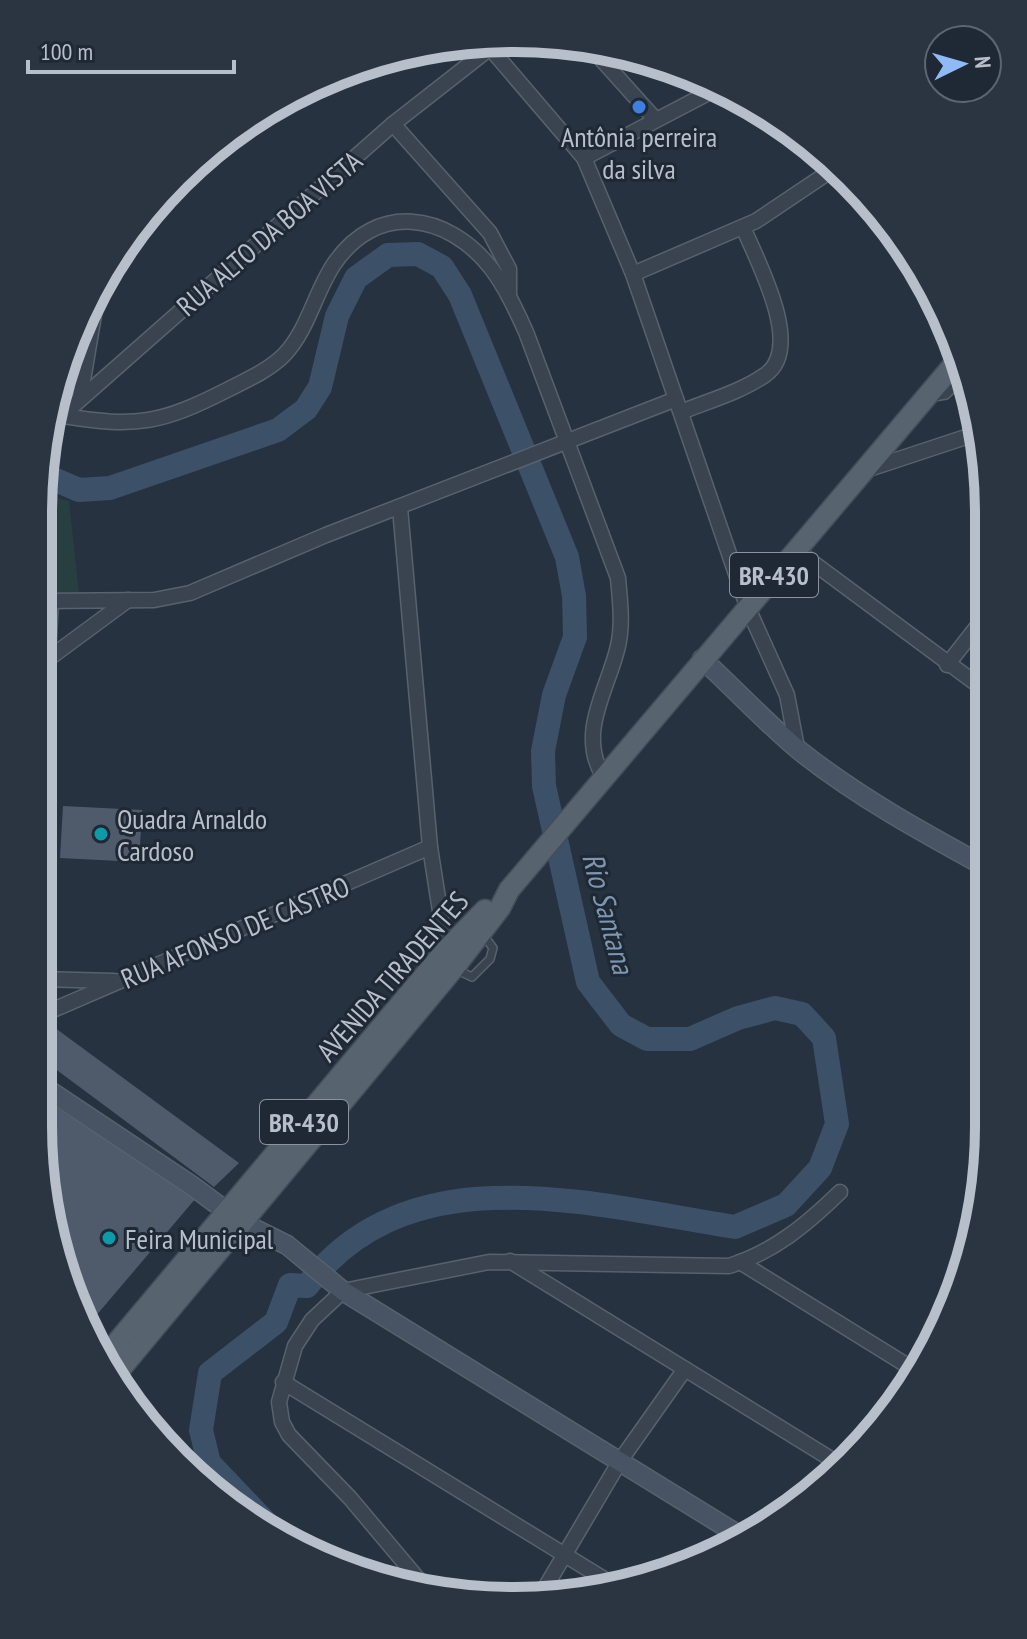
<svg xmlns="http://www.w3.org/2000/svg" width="1027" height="1639" viewBox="0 0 1027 1639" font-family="'PT Sans Narrow',sans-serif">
<rect width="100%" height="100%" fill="#263240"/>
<path fill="#283f41" d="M 42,494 L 69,501 L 80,603 L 41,610 Z"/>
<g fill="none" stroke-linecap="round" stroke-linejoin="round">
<path stroke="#3c5068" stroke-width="24" d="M 42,474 L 79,490 L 110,488 L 278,430 L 306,409 L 320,387 L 337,316 L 356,278 L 388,255 L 418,254 L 442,267 L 460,295 L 567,557 L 574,596 L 575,637 L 554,695 L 543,751 L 544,786 L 588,982 L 621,1025 L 647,1039 L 690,1039 L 738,1018 L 775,1008 L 802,1014 L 824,1038 L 837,1124 L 820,1168 L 786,1205 L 735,1227 C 593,1205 409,1151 307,1286 L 290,1285 L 276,1322 L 210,1373 L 201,1430 L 209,1463 L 270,1527"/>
</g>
<g fill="#4f5b6b">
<path d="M 63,806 L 142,810 L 139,862 L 60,858 Z"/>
<path d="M 47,1022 L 239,1163 L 214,1187 L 38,1056 Z"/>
<path d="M 38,1096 L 196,1198 L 89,1324 L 63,1278 L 38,1126 Z"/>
</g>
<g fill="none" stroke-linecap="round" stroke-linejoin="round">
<defs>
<g id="lane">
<path d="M 934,397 L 946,395 L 967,374"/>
<path d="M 455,969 L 472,977 L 490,959 L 493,948 L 482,933"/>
</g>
<g id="street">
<path d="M 490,48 L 584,158 L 633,274 L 747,606 L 787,695 L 797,748"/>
<path d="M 594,51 L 655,119"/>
<path d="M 393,124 L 490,233 L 509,269 L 509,294"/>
<path d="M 584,158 L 712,91"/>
<path d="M 633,274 L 756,221 L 832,170"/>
<path d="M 80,398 L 98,291"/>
<path d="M 681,412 C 708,401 741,392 765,375 C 805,348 757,261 743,227"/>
<path d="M 64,416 C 137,428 162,423 227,390 C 247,380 269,370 284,355 C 308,330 315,292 334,264 C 376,202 447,212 491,268 C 506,288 516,310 526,332 L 618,578 C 620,601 623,624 618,646 C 608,690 577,732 603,776"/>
<path d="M 49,427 L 393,124 L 494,45"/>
<path d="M 866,470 L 978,433"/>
<path d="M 400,508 L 430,847 L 447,956"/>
<path d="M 796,550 L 982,688 L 987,686"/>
<path d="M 41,601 L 154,600 L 190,593 L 326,535 L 676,399"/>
<path d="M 48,659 L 128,600"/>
<path d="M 947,665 L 987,614"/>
<path d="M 40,804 L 51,599"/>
<path d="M 39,979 L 114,981"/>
<path d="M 39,1016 L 430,847"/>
<path d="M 510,1261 L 839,1464"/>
<path d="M 740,1262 L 916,1371"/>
<path d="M 283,1382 L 617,1587"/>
<path d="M 424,1586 L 350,1498 L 289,1435 L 282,1422 L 279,1402 L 295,1346 L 312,1320 L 343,1291 L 489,1262 L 729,1266 C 774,1252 807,1224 840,1192"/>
<path d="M 539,1598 L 620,1461 L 685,1369"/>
</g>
<g id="secondary">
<path d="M 702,659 C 735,689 766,723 800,751 C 858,797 922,832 986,867"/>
<path d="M 38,1083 L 191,1185 L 241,1222 L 287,1245 L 343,1291 L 742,1537"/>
</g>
<g id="primary">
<path d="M 103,1359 L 445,951 L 485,910"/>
<path d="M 113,1378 L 454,968 L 500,908 L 509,890 L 961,356"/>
</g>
</defs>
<use href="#lane" stroke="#58626d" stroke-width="10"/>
<use href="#street" stroke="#58626d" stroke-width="17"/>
<use href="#secondary" stroke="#58626d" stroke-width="21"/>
<use href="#primary" stroke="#444d59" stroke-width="23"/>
<use href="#lane" stroke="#3a4450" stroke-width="7"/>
<use href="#street" stroke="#3a4450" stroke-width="14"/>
<use href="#secondary" stroke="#485363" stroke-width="18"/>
<use href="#primary" stroke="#586370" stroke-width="20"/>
</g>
<circle fill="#3f7fe0" stroke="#1f2935" stroke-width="3" cx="639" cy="107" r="8"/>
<g fill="#0f9aa8" stroke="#1f2935" stroke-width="3">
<circle cx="101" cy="834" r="8"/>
<circle cx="109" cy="1238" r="8"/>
</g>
<g text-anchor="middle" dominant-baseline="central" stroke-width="6" stroke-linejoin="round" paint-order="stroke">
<g fill="#1f2935" stroke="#89929d" stroke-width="2">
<rect x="730" y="553" width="88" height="44" rx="6"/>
<rect x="260" y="1100" width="88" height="44" rx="6"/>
</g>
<g font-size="26" font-weight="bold" fill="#b7bfca">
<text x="774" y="575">BR-430</text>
<text x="304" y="1122">BR-430</text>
</g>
<g font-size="28" fill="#b7bfca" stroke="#1f2935" text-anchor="start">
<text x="639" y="136" text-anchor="middle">Antônia perreira<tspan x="639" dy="32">da silva</tspan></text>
<text x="117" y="818">Quadra Arnaldo<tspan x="117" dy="32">Cardoso</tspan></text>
<text x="125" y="1238">Feira Municipal</text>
</g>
<g font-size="28" fill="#b7bfca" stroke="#1f2935">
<text transform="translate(269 233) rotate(-41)">RUA ALTO DA BOA VISTA</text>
<text transform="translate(235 932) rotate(-23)">RUA AFONSO DE CASTRO</text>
<text transform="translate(392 976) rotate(-49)">AVENIDA TIRADENTES</text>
</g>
<g font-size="30" font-style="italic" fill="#7f96b1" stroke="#1f2935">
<text transform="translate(609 913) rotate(75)">Rio Santana</text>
</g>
</g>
<path d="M0 0H1027V1639H0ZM513 52H514A461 461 0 0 1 975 513V1126A461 461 0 0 1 514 1587H513A461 461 0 0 1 52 1126V513A461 461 0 0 1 513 52Z" fill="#2b3541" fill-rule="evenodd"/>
<path fill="none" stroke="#b7bfca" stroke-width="10" d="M513 52H514A461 461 0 0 1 975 513V1126A461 461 0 0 1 514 1587H513A461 461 0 0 1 52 1126V513A461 461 0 0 1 513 52Z"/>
<g transform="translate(963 64) rotate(85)"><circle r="38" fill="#1f2935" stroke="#5c6571" stroke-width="2"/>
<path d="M0-6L14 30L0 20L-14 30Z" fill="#90baf6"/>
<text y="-12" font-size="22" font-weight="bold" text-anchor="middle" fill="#b7bfca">N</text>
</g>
<path d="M28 60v12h206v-12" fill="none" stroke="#b7bfca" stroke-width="4"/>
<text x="40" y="60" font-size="24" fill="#b7bfca" stroke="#1f2935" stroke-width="6" paint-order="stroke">100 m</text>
</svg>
